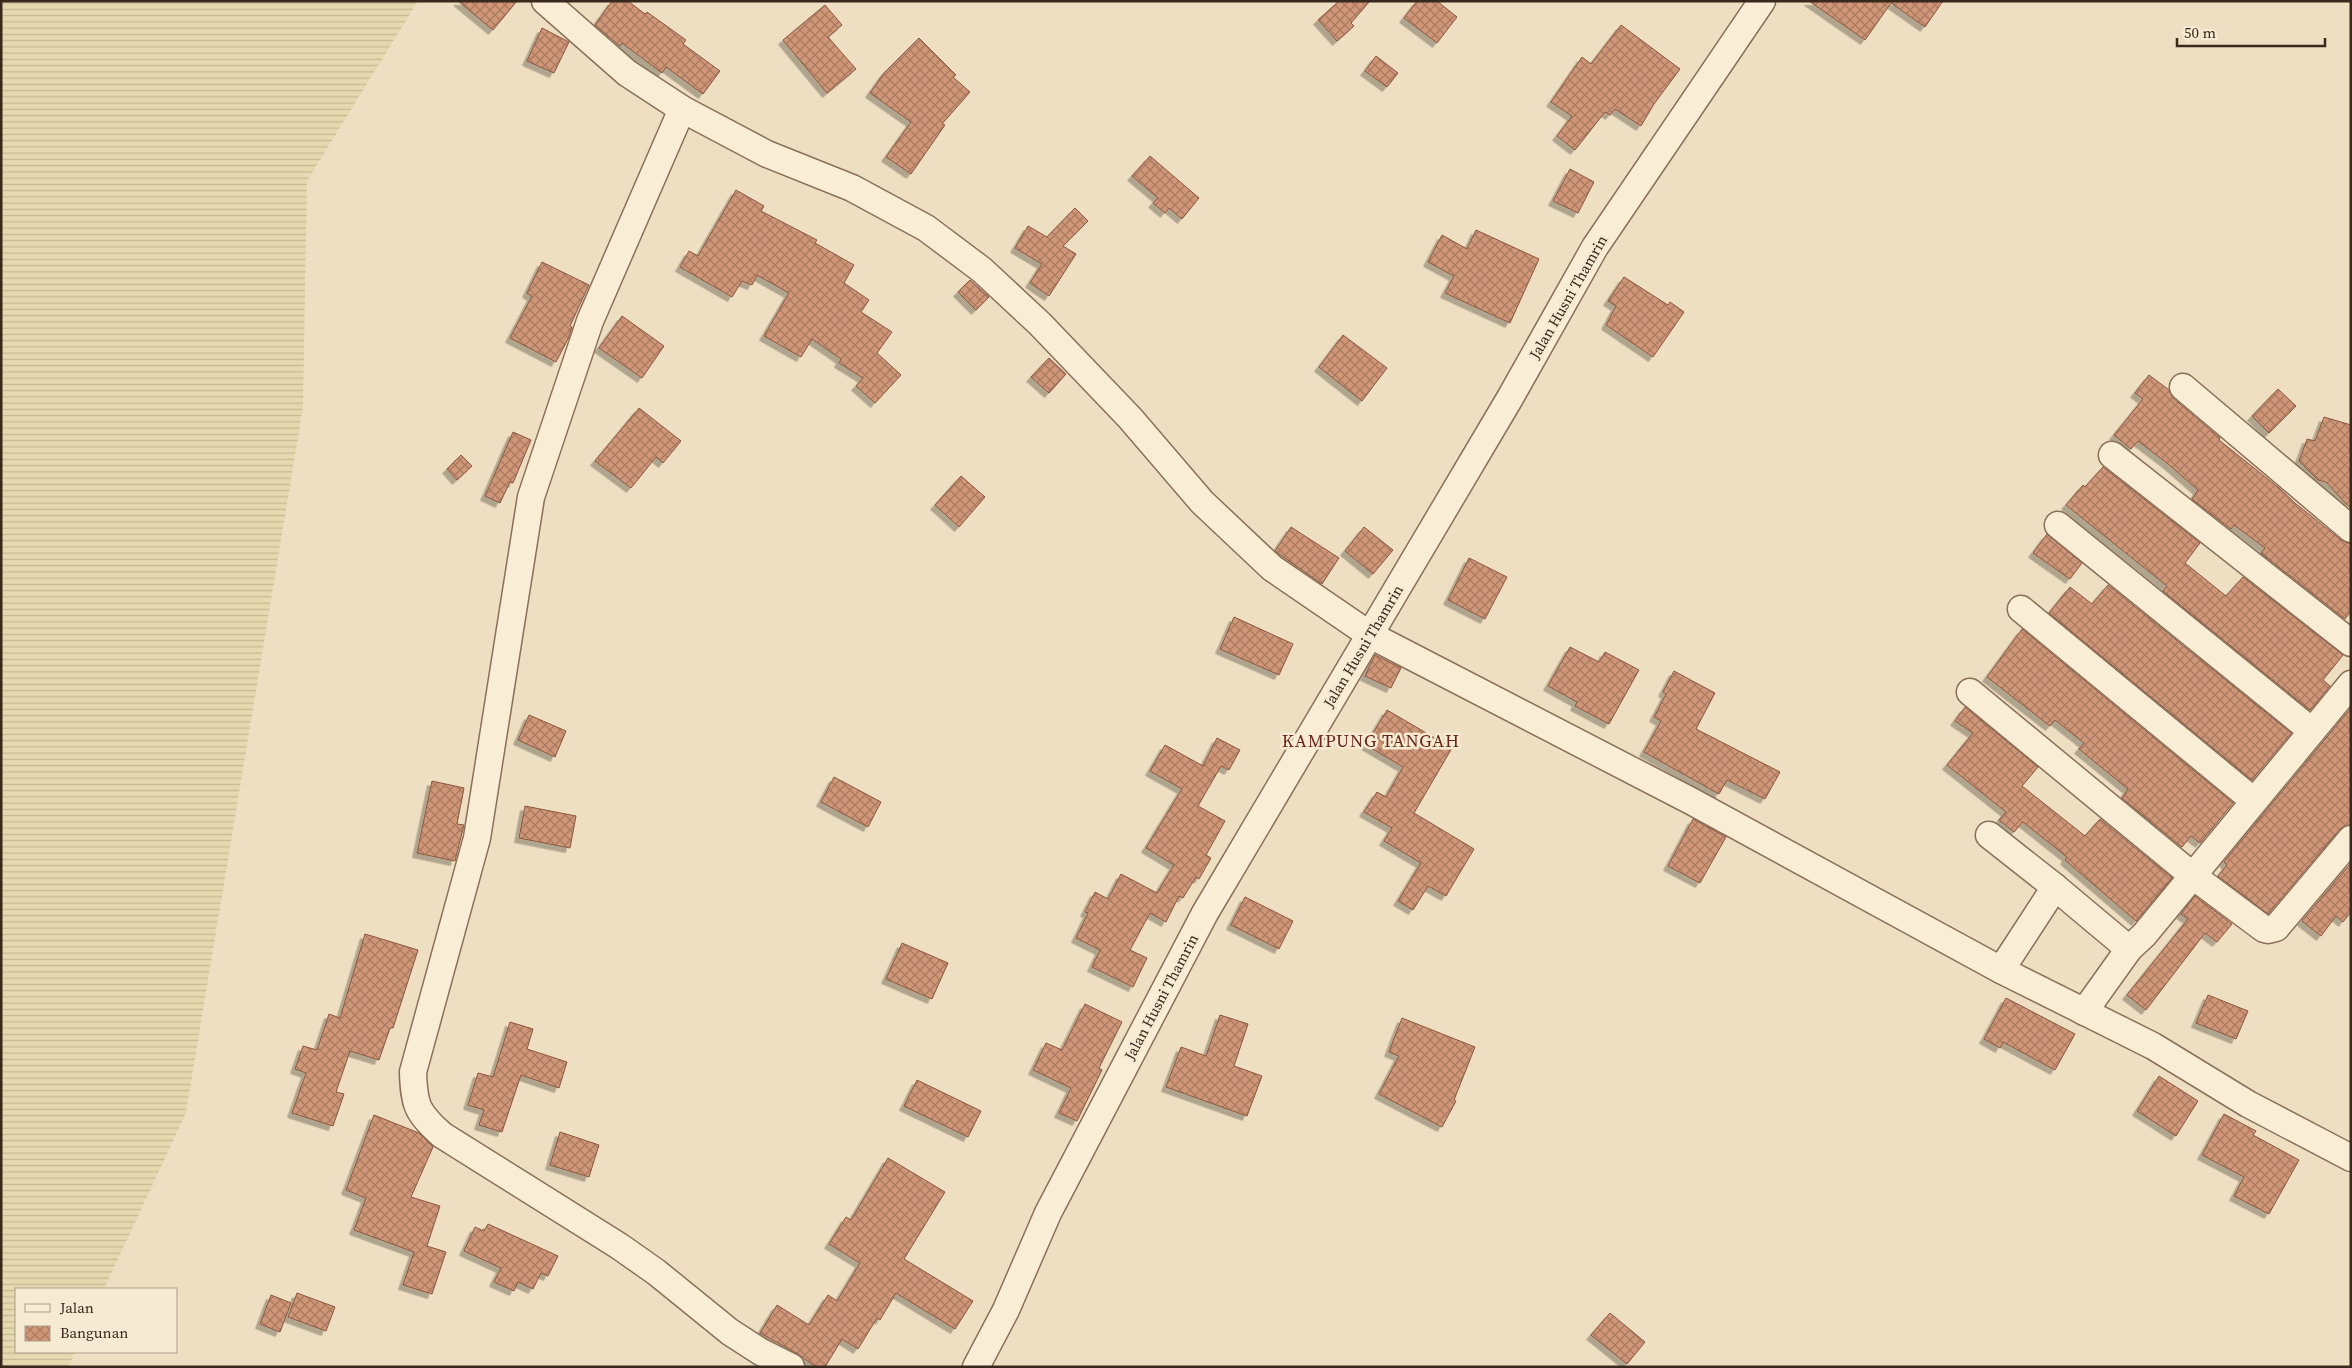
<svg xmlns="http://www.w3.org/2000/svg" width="2352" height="1368" viewBox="0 0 2352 1368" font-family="'Source Serif 4',serif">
<defs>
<pattern id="farmland-rules" width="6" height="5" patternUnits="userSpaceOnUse" patternTransform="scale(1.25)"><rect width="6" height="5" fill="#e5d9af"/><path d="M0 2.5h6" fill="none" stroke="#c5ba96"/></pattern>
<pattern id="building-cross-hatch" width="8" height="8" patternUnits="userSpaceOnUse" patternTransform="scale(1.25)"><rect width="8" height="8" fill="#cf9677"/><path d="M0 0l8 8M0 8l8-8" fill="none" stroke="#a97a61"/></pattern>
<filter id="shadow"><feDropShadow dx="-4.5" dy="4.5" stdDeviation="0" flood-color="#0004"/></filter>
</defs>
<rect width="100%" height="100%" fill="#efdfc2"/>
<path fill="url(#farmland-rules)" d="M 1,1 L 418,1 L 307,181 L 303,407 L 186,1113 L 104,1289 L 16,1289 L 16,1352 L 75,1352 L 68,1367 L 1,1367 Z"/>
<g fill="url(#building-cross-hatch)" stroke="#8a573e" filter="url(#shadow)">
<path d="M 458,1 L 517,1 L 493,30 Z"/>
<path d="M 612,1 L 628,1 L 645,14 L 647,12 L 686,40 L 683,44 L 720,71 L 703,94 L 666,67 L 662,73 L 622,43 L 620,46 L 595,25 Z"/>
<path d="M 1339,1 L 1370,1 L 1351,23 L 1354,26 L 1337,41 L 1318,20 Z"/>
<path d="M 1417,1 L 1437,1 L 1457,17 L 1437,43 L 1404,18 Z"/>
<path d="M 1809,1 L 1943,1 L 1925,27 L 1891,3 L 1865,40 Z"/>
<path d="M 825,5 L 842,25 L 828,37 L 856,69 L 827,93 L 783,40 Z"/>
<path d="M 1621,25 L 1680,69 L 1654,104 L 1641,126 L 1615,109 L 1610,115 L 1605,112 L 1575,150 L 1557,136 L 1572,116 L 1551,102 L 1582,57 L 1591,64 Z"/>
<path d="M 542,28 L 569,42 L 554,73 L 527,61 Z"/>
<path d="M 919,38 L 956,75 L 953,77 L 970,92 L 942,124 L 945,125 L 911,174 L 886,157 L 911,122 L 870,93 L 884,73 Z"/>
<path d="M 1376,56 L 1398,73 L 1387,87 L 1365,71 Z"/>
<path d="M 1150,156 L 1199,198 L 1182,219 L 1169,208 L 1165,213 L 1153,203 L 1158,198 L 1132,176 Z"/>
<path d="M 1570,169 L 1594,182 L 1578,213 L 1553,201 Z"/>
<path d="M 736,190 L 764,206 L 761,211 L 817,240 L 815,243 L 854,265 L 844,283 L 869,300 L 861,312 L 892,332 L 877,353 L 901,375 L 875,403 L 856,386 L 863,378 L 839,363 L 841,359 L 812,339 L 801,357 L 764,336 L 789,293 L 757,275 L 752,285 L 742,281 L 732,297 L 680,267 L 689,251 L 698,256 Z"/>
<path d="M 1075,208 L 1088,221 L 1063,246 L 1076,254 L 1049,296 L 1030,283 L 1042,264 L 1015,248 L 1028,226 L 1047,237 Z"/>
<path d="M 1476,230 L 1539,259 L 1510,323 L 1445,293 L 1454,276 L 1428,262 L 1442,235 L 1467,249 Z"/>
<path d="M 542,262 L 589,285 L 570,326 L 572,327 L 568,339 L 556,362 L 510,338 L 532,296 L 527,293 Z"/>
<path d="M 1624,277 L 1668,305 L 1670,302 L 1684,312 L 1653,357 L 1606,325 L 1616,306 L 1608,301 Z"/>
<path d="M 970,280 L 989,297 L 976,310 L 958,292 Z"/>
<path d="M 622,316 L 664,346 L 642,378 L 599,348 Z"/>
<path d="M 1343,335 L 1387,368 L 1362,401 L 1319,367 Z"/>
<path d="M 1049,358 L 1066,374 L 1049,393 L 1031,377 Z"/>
<path d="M 2149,375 L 2169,390 L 2173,398 L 2220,438 L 2219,440 L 2279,488 L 2295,503 L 2341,540 L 2351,544 L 2351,611 L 2345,619 L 2261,553 L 2265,548 L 2234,525 L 2231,529 L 2192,499 L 2198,490 L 2167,463 L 2138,441 L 2131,449 L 2114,435 L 2143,399 L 2135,393 Z"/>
<path d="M 2278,389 L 2296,406 L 2269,433 L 2252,416 Z"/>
<path d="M 639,408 L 681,441 L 663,463 L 656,457 L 631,488 L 595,461 Z"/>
<path d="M 2324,417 L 2351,425 L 2351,509 L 2326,482 L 2318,480 L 2299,461 L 2307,439 L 2315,441 Z"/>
<path d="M 513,432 L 531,440 L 513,483 L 510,482 L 500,503 L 485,496 Z"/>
<path d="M 461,455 L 472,466 L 457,480 L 447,469 Z"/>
<path d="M 2103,467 L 2200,543 L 2185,563 L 2226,596 L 2243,577 L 2343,655 L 2323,680 L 2330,686 L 2310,710 L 2163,591 L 2167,586 L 2066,505 L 2083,485 L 2085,487 Z"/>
<path d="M 961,476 L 985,497 L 959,527 L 935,505 Z"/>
<path d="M 1291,527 L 1339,558 L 1322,584 L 1275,551 Z"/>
<path d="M 1364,527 L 1393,550 L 1373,574 L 1345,551 Z"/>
<path d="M 2047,534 L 2082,563 L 2070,579 L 2033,553 Z"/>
<path d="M 1469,558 L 1507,577 L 1485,619 L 1448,600 Z"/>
<path d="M 2108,585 L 2291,733 L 2252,780 L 2049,613 L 2070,587 L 2092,604 Z"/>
<path d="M 1234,617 L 1293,644 L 1279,675 L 1220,649 Z"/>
<path d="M 2022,629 L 2233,803 L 2200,843 L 2191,836 L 2182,847 L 2122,798 L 2128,789 L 2079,749 L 2084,743 L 2055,720 L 2050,726 L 1987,677 Z"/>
<path d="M 1570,647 L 1599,662 L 1605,652 L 1639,670 L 1609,724 L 1575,706 L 1577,702 L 1548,686 Z"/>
<path d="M 1375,655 L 1401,668 L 1391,688 L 1365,676 Z"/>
<path d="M 1674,671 L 1715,693 L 1696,729 L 1780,772 L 1765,799 L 1727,780 L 1719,794 L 1644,752 L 1661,721 L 1654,717 L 1666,694 L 1663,692 Z"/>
<path d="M 1965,707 L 2038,767 L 2022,786 L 2085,836 L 2100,819 L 2172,878 L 2136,921 L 2065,860 L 2067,857 L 2023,822 L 2014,832 L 1999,820 L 2006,812 L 1947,765 L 1973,733 L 1955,721 Z"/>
<path d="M 2351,708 L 2351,824 L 2340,829 L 2268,914 L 2218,876 L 2227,865 L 2224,862 Z"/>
<path d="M 1387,710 L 1452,748 L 1414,813 L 1474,849 L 1446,896 L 1428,886 L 1413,910 L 1398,901 L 1421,863 L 1384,841 L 1392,828 L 1364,812 L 1377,792 L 1386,797 L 1403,767 L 1366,745 Z"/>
<path d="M 529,715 L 566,731 L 555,757 L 518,740 Z"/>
<path d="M 1217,738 L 1240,750 L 1229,770 L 1221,766 L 1198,806 L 1225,821 L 1206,855 L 1211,858 L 1199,879 L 1196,877 L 1183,898 L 1179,896 L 1166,922 L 1150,913 L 1130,950 L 1147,958 L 1133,987 L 1092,967 L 1100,950 L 1076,938 L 1088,913 L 1085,912 L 1095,892 L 1108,899 L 1121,874 L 1157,893 L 1174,865 L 1146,848 L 1182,789 L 1150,771 L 1165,745 L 1203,766 Z"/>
<path d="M 834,777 L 881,802 L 868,827 L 821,802 Z"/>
<path d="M 432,781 L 464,788 L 457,824 L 464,825 L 455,861 L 417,853 Z"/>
<path d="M 525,806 L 576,816 L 570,848 L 519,838 Z"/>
<path d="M 1693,819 L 1726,837 L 1700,883 L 1668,866 Z"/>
<path d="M 2351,863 L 2351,912 L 2343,922 L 2336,916 L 2321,936 L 2302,921 Z"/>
<path d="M 2195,896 L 2232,924 L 2217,942 L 2205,933 L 2146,1010 L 2127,995 L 2188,919 L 2181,914 Z"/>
<path d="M 1245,897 L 1293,921 L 1279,949 L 1231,925 Z"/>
<path d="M 365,934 L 418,950 L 393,1028 L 390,1028 L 379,1060 L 350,1051 L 336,1092 L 344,1094 L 333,1126 L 292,1113 L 306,1073 L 295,1069 L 303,1046 L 317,1050 L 329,1014 L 340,1018 Z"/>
<path d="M 902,943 L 948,963 L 932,999 L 886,979 Z"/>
<path d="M 2208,995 L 2248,1011 L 2236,1039 L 2196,1023 Z"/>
<path d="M 2006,998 L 2075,1034 L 2055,1070 L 2003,1042 L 2000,1048 L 1984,1039 Z"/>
<path d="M 1085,1004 L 1122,1022 L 1099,1068 L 1102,1070 L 1077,1121 L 1059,1113 L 1071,1088 L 1033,1070 L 1046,1043 L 1062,1050 Z"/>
<path d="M 1220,1015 L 1248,1024 L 1234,1066 L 1262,1076 L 1247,1116 L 1166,1087 L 1181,1047 L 1206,1056 Z"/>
<path d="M 1402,1018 L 1475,1047 L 1454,1100 L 1456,1101 L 1442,1127 L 1379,1094 L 1399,1056 L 1389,1052 Z"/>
<path d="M 510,1022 L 533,1029 L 527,1049 L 567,1062 L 559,1088 L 521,1075 L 502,1132 L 479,1125 L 484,1110 L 468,1105 L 478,1073 L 493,1077 Z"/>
<path d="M 2159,1076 L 2198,1101 L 2176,1136 L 2137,1111 Z"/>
<path d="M 917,1080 L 981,1111 L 968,1137 L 904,1106 Z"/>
<path d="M 2224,1114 L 2256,1131 L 2253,1135 L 2299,1160 L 2269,1214 L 2234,1196 L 2244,1177 L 2202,1155 Z"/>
<path d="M 374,1115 L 419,1133 L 433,1147 L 411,1197 L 440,1206 L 427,1246 L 446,1252 L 432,1294 L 403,1285 L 414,1252 L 354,1230 L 366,1198 L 346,1190 Z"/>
<path d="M 560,1132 L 599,1145 L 589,1177 L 550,1165 Z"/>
<path d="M 888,1158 L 945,1192 L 904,1259 L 973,1301 L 955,1329 L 896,1293 L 880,1320 L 877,1318 L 858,1349 L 842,1339 L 825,1367 L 816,1367 L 798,1354 L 760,1333 L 777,1305 L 809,1325 L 828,1295 L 837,1301 L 860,1263 L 829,1244 L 846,1217 L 851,1220 Z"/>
<path d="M 488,1224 L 558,1256 L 548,1276 L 541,1273 L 533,1289 L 518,1282 L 514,1291 L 494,1282 L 501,1268 L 464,1251 L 475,1227 L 484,1231 Z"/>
<path d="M 297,1293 L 335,1307 L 326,1331 L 288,1317 Z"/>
<path d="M 271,1295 L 291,1303 L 280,1332 L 260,1324 Z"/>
<path d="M 1610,1313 L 1645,1342 L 1627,1364 L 1591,1335 Z"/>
</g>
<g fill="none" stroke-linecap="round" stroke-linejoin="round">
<defs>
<g id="minor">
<path d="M 545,1 L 627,73 L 682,109 L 767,154 L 852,188 L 926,228 L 982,270 L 1040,324 L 1130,418 L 1202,502 L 1272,568 L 1370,635 L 1691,801 L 2001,970 L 2153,1046 L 2248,1104 L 2351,1158"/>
<path d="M 682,109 L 590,321 L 531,497 L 477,838 L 413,1072 C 414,1105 417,1113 442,1135 L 619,1246 L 656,1272 L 730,1332 L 761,1352 L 791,1367"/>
<path d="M 2183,387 L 2351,529"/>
<path d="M 2112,455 L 2351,643"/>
<path d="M 2058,525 L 2312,731"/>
<path d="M 2021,609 L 2254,801"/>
<path d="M 1970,692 L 2193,876 L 2264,929 L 2268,930 L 2276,928 L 2351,839"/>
<path d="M 1989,835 L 2055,887 L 2001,970"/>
<path d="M 2055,887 L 2129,949 L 2144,935 L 2351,684"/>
<path d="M 2084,1012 L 2129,949"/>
<path d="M 976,1367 L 1006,1310 L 1048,1213 L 1205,913 L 1510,398 L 1595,247 L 1762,1"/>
</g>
</defs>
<use href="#minor" stroke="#8a7059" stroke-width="29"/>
<use href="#minor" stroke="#faedd6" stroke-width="26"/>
</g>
<g text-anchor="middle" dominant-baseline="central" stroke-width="5" stroke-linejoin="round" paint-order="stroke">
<g font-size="15" fill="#39291d" stroke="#f7ead2">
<text transform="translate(1568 297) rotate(-60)">Jalan Husni Thamrin</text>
<text transform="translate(1363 646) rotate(-59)">Jalan Husni Thamrin</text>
<text transform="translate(1161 997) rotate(-62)">Jalan Husni Thamrin</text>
</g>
<g font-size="18" letter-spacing="1" fill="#67271b" stroke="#f7ead2">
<text x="1371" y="740">KAMPUNG TANGAH</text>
</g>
</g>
<rect width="2352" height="1368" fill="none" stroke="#39291d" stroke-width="5"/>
<rect x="15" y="1288" width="162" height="65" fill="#f7ead2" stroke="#ab9d8a"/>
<rect x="25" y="1304" width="25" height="8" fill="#faedd6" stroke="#ab9d8a"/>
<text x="60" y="1313" font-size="15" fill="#39291d">Jalan</text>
<rect x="25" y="1326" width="25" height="15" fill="url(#building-cross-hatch)" stroke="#ab9d8a"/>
<text x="60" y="1338" font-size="15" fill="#39291d">Bangunan</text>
<path d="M2177 38v8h148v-8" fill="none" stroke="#39291d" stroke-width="2.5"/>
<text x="2184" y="38" font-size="15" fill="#39291d" stroke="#f7ead2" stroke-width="4" paint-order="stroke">50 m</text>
</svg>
